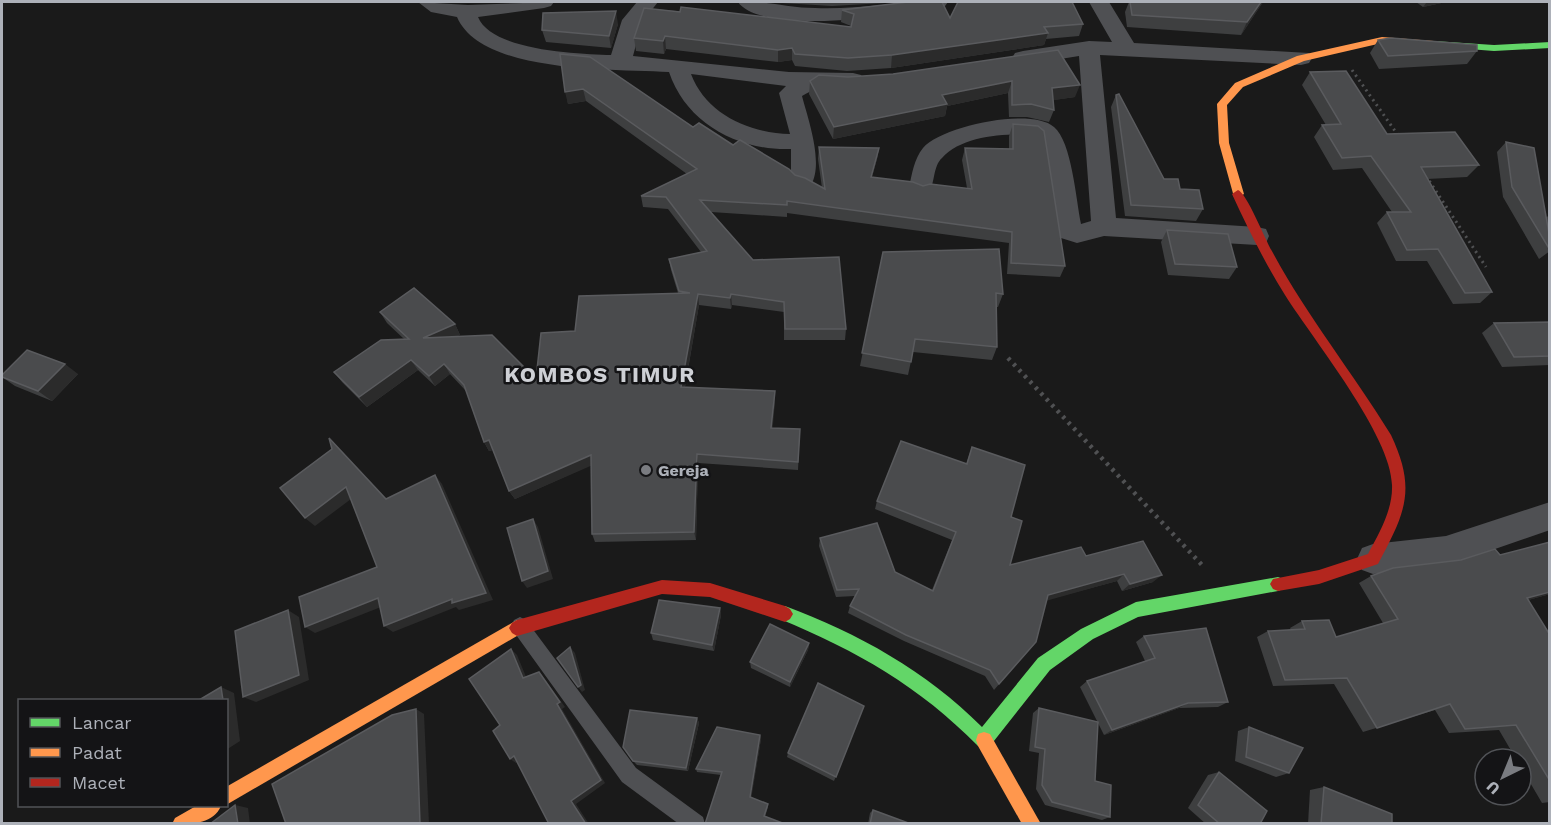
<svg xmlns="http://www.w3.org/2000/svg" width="1551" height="825" viewBox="0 0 1551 825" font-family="'Work Sans',sans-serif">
<rect width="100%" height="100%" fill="#1a1a1a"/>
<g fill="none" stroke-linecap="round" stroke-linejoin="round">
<g stroke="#505153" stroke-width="3" stroke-dasharray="2 4" stroke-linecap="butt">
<path d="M 1352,70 L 1400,138"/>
<path d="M 1426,176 L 1486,267"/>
</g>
<path stroke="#505153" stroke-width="4.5" stroke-dasharray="3 5" stroke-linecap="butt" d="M 1008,358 L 1202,565"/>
<path fill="#4f5053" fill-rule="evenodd" d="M 520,617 L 526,620 L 636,768 L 703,817 L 705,824 L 679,824 L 622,782 L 514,632 L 511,626 L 514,620 Z"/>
<g fill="#4f5053" fill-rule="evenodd">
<path d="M 418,2 L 468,5 L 554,2 L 551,6 L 544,8 L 478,17 C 492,51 579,54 611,55 L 622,20 L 637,2 L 658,2 L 642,22 L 633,56 L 789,72 L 853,73 L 861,75 L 864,80 L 861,85 C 837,91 824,82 802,96 C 808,119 824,163 811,185 L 803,188 L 795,185 L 791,179 L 791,149 C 738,151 686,123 669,72 C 616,69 481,74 457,17 L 431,12 ZM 691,74 L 786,86 L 779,93 L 790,134 C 749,133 706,114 691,74 Z"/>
<path d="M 738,2 C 764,0 789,8 815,8 C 859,10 904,0 948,2 L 945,6 C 909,16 761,36 738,2 Z"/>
<path d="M 1089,2 L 1109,2 L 1134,43 L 1309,53 L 1312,58 L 1309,63 L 1301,65 L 1100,55 L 1116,218 L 1257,227 L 1266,229 L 1269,236 L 1266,243 L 1257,245 L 1104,236 L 1077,243 L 1061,238 L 1058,231 L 1042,142 L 1032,135 C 1005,133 961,136 942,158 C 933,166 935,183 929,193 L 921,196 L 913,193 L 909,187 C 912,174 914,159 923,148 C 942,126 1031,107 1054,127 C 1072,142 1076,200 1081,224 L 1091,221 L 1079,56 L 1023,65 L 1015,63 L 1012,58 L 1015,53 L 1023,51 L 1089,41 L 1112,42 Z"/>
<path d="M 1550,502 L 1550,530 L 1446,566 L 1373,574 L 1362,570 L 1357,559 L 1362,548 L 1373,544 L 1446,536 Z"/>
</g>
<g fill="#63d668" fill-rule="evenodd">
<path d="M 1434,41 L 1494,45 L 1550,42 L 1550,48 L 1494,51 L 1430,46 L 1430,42 Z"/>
<path d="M 1278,577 L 1283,579 L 1286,584 L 1283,589 L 1278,591 L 1138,617 L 1093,639 L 1050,670 L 990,746 L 984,748 L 978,746 C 919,686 857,651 780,619 L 777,614 L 780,609 L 785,606 C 858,633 926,671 982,727 L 1038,658 L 1081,629 L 1136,602 Z"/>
</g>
<g fill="#ff974d" fill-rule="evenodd">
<path d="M 1382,37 L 1434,41 L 1439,44 L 1434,47 L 1382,43 L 1304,61 L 1243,87 L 1227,105 L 1229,143 L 1244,194 L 1238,198 L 1234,197 L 1219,143 L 1217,104 L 1235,83 L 1297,56 Z"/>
<path d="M 517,620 L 522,623 L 525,628 L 522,633 L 226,805 L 226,787 Z"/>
<path d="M 984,732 L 990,734 L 1041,824 L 1022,824 L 978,746 L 976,740 L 978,734 Z"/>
<path d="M 196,806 L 221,806 C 213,825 189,824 172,824 L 175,818 Z"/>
</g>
<g fill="#b3261e" fill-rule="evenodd">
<path d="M 1238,190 C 1247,193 1266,242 1273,253 C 1307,316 1353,373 1391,435 C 1417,490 1405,513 1378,564 L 1319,584 L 1278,591 L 1273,589 L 1270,584 L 1273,579 L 1319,570 L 1368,554 C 1379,533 1393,510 1392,485 C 1391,435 1314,341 1285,295 C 1265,263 1248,229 1232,194 Z"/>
<path d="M 662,580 L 710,583 L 785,606 L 790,609 L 793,614 L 790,619 L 785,622 L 710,597 L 662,594 L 517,636 L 512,633 L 509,628 L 512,623 L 517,620 Z"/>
</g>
</g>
<g fill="#3e3f40">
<path d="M 778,2 L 902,2 L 832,6 L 782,3 Z"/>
<path d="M 1129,2 L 1263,2 L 1241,35 L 1127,27 L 1125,12 Z"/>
<path d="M 1416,2 L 1446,2 L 1423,7 Z"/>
<path d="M 644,8 L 851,27 L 851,26 L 841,22 L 842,10 L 950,18 L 1083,24 L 1079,36 L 1046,39 L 1044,45 L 891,68 L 847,71 L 795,66 L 792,60 L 778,62 L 666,49 L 664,54 L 636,51 L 634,38 Z"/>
<path d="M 618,24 L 611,48 L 546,42 L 542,30 Z"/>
<path d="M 1378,40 L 1477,51 L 1467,64 L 1379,69 L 1370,53 Z"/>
<path d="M 1058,50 L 1075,97 L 1053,100 L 1054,110 L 1049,122 L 1027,117 L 1009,117 L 1008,93 L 947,106 L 945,116 L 833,139 L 809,94 L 810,81 L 848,77 L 893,74 Z"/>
<path d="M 560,54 L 693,127 L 822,188 L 818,159 L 819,147 L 879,148 L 877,159 L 872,177 L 923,186 L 967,188 L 962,160 L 965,148 L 1009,149 L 1009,136 L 1013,124 L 1065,266 L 1060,277 L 1007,274 L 1009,243 L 787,213 L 787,217 L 711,212 L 753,260 L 846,329 L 845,340 L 784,340 L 784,312 L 732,305 L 731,309 L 699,305 L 685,387 L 775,401 L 772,428 L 800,429 L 798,470 L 698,463 L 696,540 L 595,542 L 592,534 L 591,465 L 515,499 L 509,491 L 493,450 L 489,451 L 484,442 L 466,391 L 450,374 L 435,386 L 418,370 L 367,407 L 342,382 L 334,372 L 404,339 L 387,323 L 380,312 L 455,324 L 460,335 L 456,336 L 536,379 L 575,331 L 678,293 L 671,270 L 669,259 L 701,252 L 668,209 L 643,207 L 641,196 L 687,174 L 586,101 L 568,104 Z"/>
<path d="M 1310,72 L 1387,134 L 1479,165 L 1467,177 L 1427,179 L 1492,292 L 1480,303 L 1453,304 L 1427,261 L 1396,261 L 1377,223 L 1387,212 L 1392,212 L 1362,168 L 1333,170 L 1314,137 L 1322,125 L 1326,125 L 1302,85 Z"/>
<path d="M 1116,95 L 1164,179 L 1180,189 L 1203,209 L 1196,221 L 1125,216 L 1111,107 Z"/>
<path d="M 1506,142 L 1546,218 L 1550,214 L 1550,230 L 1548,230 L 1550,239 L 1550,251 L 1539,259 L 1503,197 L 1497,152 Z"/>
<path d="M 1167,230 L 1237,267 L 1229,279 L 1168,275 L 1161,242 Z"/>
<path d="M 883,252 L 1003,294 L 998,307 L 996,307 L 997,347 L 992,360 L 913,352 L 908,375 L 860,366 Z"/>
<path d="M 1550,322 L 1550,365 L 1502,367 L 1482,333 L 1494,323 Z"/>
<path d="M 78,374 L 52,401 L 15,386 L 2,377 Z"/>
<path d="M 972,447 L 1011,517 L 1010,565 L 1086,556 L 1153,582 L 1122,591 L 1117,581 L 1046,600 L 1036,642 L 994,690 L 985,676 L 904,641 L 848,613 L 850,606 L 855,596 L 836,597 L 819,546 L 820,538 L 932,590 L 952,540 L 875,509 L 877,501 L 966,464 Z"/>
<path d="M 1550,542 L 1550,594 L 1528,600 L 1550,635 L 1550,802 L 1542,803 L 1521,767 L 1521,759 L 1516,759 L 1499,730 L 1449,733 L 1435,710 L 1363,732 L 1334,684 L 1273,686 L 1257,637 L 1268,631 L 1291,630 L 1290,628 L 1302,621 L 1336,637 L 1383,623 L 1359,583 L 1371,576 L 1461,560 L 1500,555 Z"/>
<path d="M 720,608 L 721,615 L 714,651 L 653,640 L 651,633 Z"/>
<path d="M 1144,636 L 1228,702 L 1218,707 L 1179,708 L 1104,735 L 1080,687 L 1087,681 L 1145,661 L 1136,642 Z"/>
<path d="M 809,643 L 808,650 L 790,687 L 751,668 L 750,662 Z"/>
<path d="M 864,706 L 834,781 L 787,757 L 788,753 Z"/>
<path d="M 1039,708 L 1095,781 L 1110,817 L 1102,820 L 1045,805 L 1036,789 L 1039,753 L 1029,751 L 1033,713 Z"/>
<path d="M 697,718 L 699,723 L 688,771 L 637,765 L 633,761 Z"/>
<path d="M 1249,727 L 1289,773 L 1276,777 L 1235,761 L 1238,731 Z"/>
<path d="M 760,735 L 761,739 L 751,797 L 768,807 L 765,817 L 705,824 L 721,775 L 697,772 L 696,769 Z"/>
<path d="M 1219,772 L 1260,824 L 1206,824 L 1188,808 L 1208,775 Z"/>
<path d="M 1324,787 L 1392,824 L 1308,824 L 1310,790 Z"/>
<path d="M 873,810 L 911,824 L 868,824 L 870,813 Z"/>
</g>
<g fill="#2b2b2b">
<path d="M 1261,2 L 1263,2 L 1241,35 L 1247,22 Z"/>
<path d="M 1427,2 L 1446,2 L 1423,7 Z"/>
<path d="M 616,11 L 618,24 L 611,48 L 609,36 Z"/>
<path d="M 1048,33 L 1044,45 L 891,68 L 892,55 Z"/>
<path d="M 665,36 L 666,49 L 664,54 L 663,41 Z"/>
<path d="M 792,48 L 792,60 L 778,62 L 778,50 Z"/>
<path d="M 1012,81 L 1008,93 L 947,106 L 945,116 L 833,139 L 834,127 L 942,95 Z"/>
<path d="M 1080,85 L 1075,97 L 1048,101 L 1052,88 Z"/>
<path d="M 583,89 L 586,101 L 568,104 L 565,92 Z"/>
<path d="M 879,148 L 877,159 L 869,188 L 871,177 Z"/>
<path d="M 698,294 L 699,305 L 683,397 L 681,387 Z"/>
<path d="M 731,294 L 732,305 L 731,309 L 730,298 Z"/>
<path d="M 455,324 L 460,335 L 430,348 L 423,338 Z"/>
<path d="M 411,360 L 418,370 L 367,407 L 359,397 Z"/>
<path d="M 65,364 L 78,374 L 52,401 L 38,391 Z"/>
<path d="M 444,364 L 450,374 L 435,386 L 429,376 Z"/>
<path d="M 775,391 L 775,401 L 772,437 L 771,428 Z"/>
<path d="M 489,440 L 495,449 L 489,451 L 484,442 Z"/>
<path d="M 697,454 L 698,463 L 696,540 L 694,532 Z"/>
<path d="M 591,455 L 595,464 L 515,499 L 509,491 Z"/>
<path d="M 435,475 L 442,484 L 493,600 L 459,610 L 456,607 L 393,632 L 384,626 L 452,599 Z"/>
<path d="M 346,487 L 355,496 L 315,526 L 305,518 Z"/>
<path d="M 533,519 L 538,527 L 553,579 L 527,588 L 522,581 Z"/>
<path d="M 1124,574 L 1117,581 L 1042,602 L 1048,595 Z"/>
<path d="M 1162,575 L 1153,582 L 1122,591 L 1130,584 Z"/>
<path d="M 1550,592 L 1550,594 L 1511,605 L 1527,598 Z"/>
<path d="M 378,598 L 386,605 L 315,633 L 305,627 Z"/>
<path d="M 720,608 L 721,615 L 714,651 L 712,645 Z"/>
<path d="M 288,610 L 299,617 L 309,680 L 256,702 L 243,697 Z"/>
<path d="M 809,643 L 808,650 L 790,687 L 790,682 Z"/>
<path d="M 570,647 L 575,653 L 585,690 L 582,692 L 578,687 Z"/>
<path d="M 511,649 L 517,655 L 529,684 L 523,678 Z"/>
<path d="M 539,672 L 544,678 L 565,707 L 562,709 L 605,783 L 576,804 L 589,824 L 586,824 L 571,801 L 557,704 Z"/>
<path d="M 221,687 L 234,693 L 240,741 L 226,750 L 226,700 L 223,700 Z"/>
<path d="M 1188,703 L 1179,708 L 1104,735 L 1112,730 Z"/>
<path d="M 416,709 L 424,714 L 429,824 L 420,824 Z"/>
<path d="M 697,718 L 699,723 L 688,771 L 686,768 Z"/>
<path d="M 760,735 L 761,739 L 751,800 L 750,797 Z"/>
<path d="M 514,756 L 520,760 L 516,763 L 510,759 Z"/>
<path d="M 235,805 L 248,808 L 250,824 L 238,824 Z"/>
</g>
<g fill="#4a4b4d" stroke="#5a5b5e" stroke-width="1.5">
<path d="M 908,2 L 942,2 L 950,18 L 958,2 L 1072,2 L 1083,24 L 1044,27 L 1048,33 L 892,55 L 848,58 L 795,54 L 792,48 L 778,50 L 665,36 L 663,41 L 634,38 L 644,8 L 680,12 L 681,7 L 851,27 L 854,14 L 842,10 Z"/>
<path d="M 1130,2 L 1261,2 L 1247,22 L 1132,15 Z"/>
<path d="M 616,11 L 609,36 L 542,30 L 543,13 Z"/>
<path d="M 1391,38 L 1477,45 L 1477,51 L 1388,56 L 1378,40 Z"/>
<path d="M 1058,50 L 1080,85 L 1052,88 L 1054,110 L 1031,104 L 1012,105 L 1012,81 L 942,95 L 947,104 L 834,127 L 810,81 L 819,75 L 848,77 L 893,74 Z"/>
<path d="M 560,54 L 590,57 L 693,127 L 699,123 L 733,145 L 740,140 L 789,169 L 795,175 L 805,178 L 825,189 L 819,147 L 879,148 L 871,177 L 913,182 L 923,186 L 930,184 L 972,189 L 965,148 L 1013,149 L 1013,124 L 1038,126 L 1044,131 L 1065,266 L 1011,263 L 1012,232 L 787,201 L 787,205 L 700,200 L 753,260 L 839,257 L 846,329 L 785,329 L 784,302 L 731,294 L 730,298 L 698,294 L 681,387 L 775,391 L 771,428 L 800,429 L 798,462 L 697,454 L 694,532 L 592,534 L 591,455 L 509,491 L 489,440 L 484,442 L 464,385 L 444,364 L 429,376 L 411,360 L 359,397 L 334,372 L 381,340 L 409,339 L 380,312 L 414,288 L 455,324 L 423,338 L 492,335 L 536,379 L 541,333 L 575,331 L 579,296 L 690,293 L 679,291 L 669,259 L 707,251 L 666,197 L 641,196 L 697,169 L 583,89 L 565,92 Z"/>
<path d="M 1346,71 L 1387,134 L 1455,132 L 1479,165 L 1421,167 L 1492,292 L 1465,293 L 1438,249 L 1407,250 L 1387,212 L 1411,212 L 1371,156 L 1342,158 L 1322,125 L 1341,124 L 1310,72 Z"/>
<path d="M 1119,94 L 1164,179 L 1178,179 L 1180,189 L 1199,190 L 1203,209 L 1131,205 L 1116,95 Z"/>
<path d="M 1506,142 L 1534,148 L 1550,239 L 1550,250 L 1512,187 Z"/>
<path d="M 1167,230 L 1228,234 L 1237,267 L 1175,264 Z"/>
<path d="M 999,249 L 1003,294 L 996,293 L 997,347 L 915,339 L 911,362 L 862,353 L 883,252 Z"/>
<path d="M 1550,322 L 1550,356 L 1514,357 L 1494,323 Z"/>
<path d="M 27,350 L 65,364 L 38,391 L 2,377 L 2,375 Z"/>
<path d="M 329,438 L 386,499 L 435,475 L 486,593 L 452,603 L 452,599 L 384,626 L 378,598 L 305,627 L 299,597 L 377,567 L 346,487 L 305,518 L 280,488 L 332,449 Z"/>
<path d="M 901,441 L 967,464 L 972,447 L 1025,465 L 1011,517 L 1022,521 L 1010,565 L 1081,547 L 1086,556 L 1143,541 L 1162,575 L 1130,584 L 1124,574 L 1048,595 L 1036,642 L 999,684 L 990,670 L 906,635 L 850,606 L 859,589 L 837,590 L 820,538 L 877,523 L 895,572 L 933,591 L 956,532 L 877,501 Z"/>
<path d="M 533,519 L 548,571 L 522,581 L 507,528 Z"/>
<path d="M 1550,542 L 1550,592 L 1527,598 L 1550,635 L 1550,781 L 1516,725 L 1465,729 L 1450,704 L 1377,728 L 1347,678 L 1285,680 L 1268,631 L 1305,629 L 1302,621 L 1329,620 L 1336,637 L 1398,619 L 1371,576 L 1393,568 L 1461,560 L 1495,549 L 1500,555 Z"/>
<path d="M 659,600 L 720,608 L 712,645 L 651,633 Z"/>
<path d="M 288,610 L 299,675 L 243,697 L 235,631 Z"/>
<path d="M 770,624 L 809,643 L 790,682 L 750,662 Z"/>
<path d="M 1206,628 L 1228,702 L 1188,703 L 1112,730 L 1087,681 L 1155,658 L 1144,636 Z"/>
<path d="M 570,647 L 581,685 L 578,687 L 557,658 Z"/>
<path d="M 511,649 L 523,678 L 539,672 L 560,702 L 557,704 L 601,780 L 571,801 L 586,824 L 549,824 L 514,756 L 510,759 L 493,731 L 500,725 L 469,679 Z"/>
<path d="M 818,683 L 864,706 L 836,777 L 788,753 Z"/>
<path d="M 221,687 L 223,700 L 199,700 Z"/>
<path d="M 1039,708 L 1098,722 L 1095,781 L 1111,785 L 1110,817 L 1052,802 L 1042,785 L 1045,749 L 1035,747 Z"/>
<path d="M 416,709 L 420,824 L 286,824 L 272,784 L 392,715 Z"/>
<path d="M 630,710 L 697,718 L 686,768 L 633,761 L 623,747 Z"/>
<path d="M 717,727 L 760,735 L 750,797 L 768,804 L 764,816 L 785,824 L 705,824 L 722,772 L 696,769 Z"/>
<path d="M 1249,727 L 1303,748 L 1289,773 L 1246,757 Z"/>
<path d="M 1219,772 L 1267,811 L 1260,824 L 1220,824 L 1198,805 Z"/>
<path d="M 1324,787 L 1392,814 L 1392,824 L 1321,824 Z"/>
<path d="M 235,805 L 238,824 L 210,824 Z"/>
<path d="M 873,810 L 911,824 L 870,824 Z"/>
</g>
<circle fill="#7a7c81" stroke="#141416" stroke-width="2" cx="646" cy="470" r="6"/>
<g text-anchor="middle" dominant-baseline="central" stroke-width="5" stroke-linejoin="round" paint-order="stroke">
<g font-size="16" font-weight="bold" fill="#adb1b9" stroke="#141416" text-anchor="start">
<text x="658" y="470">Gereja</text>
</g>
<g font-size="22" font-weight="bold" letter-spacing="1.5" fill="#ced0d5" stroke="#141416">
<text x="600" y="374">KOMBOS TIMUR</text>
</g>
</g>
<rect width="1551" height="825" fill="none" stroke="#adb1b9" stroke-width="6"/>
<rect x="18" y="699" width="210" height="108" fill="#141416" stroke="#515357" stroke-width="1.5"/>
<rect x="30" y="718" width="30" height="9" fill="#63d668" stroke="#515357" stroke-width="1.5"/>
<text x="72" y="729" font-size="18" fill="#adb1b9">Lancar</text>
<rect x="30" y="748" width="30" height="9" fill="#ff974d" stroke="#515357" stroke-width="1.5"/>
<text x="72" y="759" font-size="18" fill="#adb1b9">Padat</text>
<rect x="30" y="778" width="30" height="9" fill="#b3261e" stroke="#515357" stroke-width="1.5"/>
<text x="72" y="789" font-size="18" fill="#adb1b9">Macet</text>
<g transform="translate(1503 777) rotate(223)"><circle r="28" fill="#141416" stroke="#515357" stroke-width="1.5"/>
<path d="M0-4.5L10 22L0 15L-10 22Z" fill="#7a7c81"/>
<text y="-9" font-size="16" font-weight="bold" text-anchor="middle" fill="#adb1b9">U</text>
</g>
</svg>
